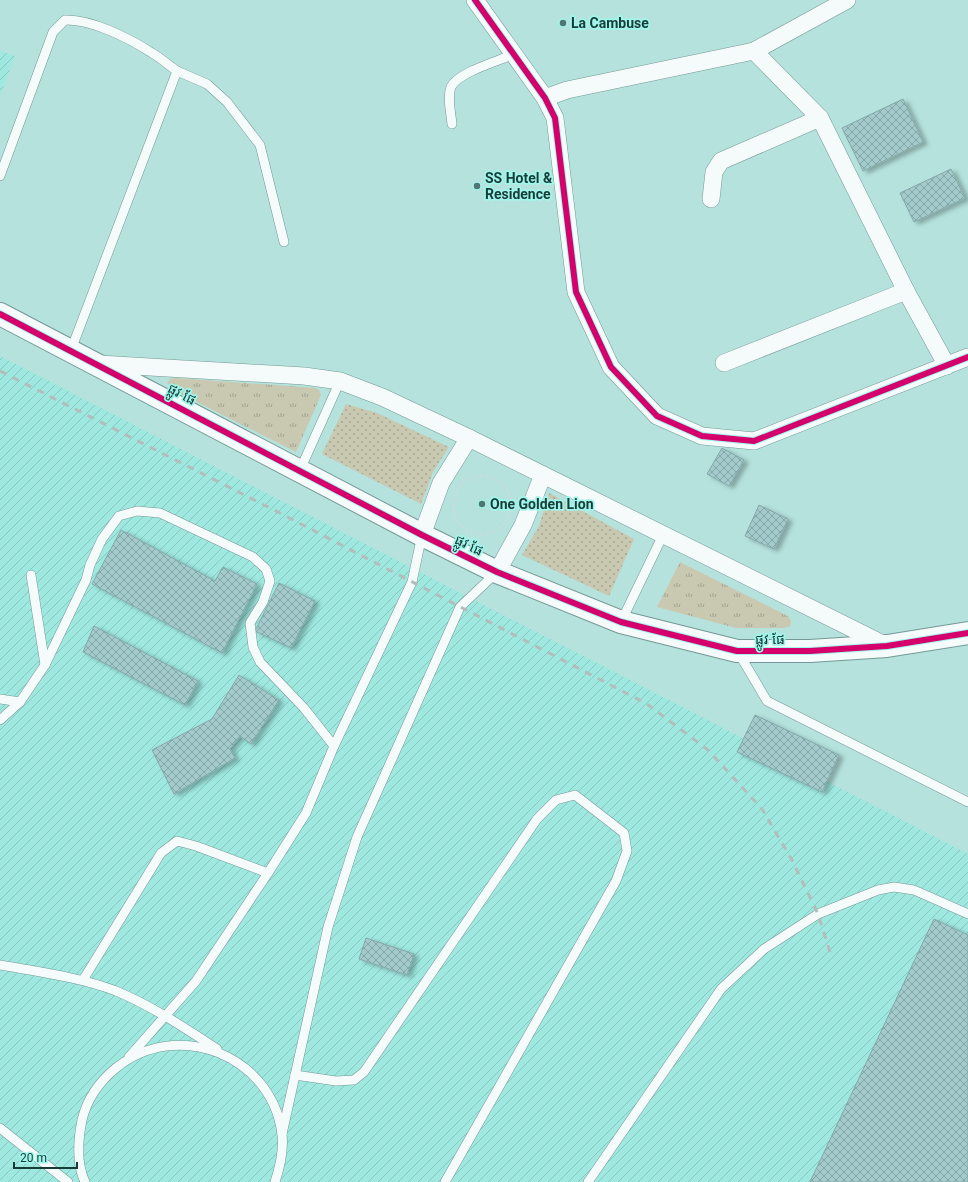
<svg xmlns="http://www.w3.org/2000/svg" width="968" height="1182" viewBox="0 0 968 1182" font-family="Roboto,'Noto Sans Khmer',sans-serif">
<defs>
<pattern id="industrial-furrows" width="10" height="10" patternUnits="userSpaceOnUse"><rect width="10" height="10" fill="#9ee8e0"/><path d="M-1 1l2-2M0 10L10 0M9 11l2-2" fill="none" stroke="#87c8c1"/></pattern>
<pattern id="grass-tufts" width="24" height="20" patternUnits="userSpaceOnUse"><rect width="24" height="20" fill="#c9c9b2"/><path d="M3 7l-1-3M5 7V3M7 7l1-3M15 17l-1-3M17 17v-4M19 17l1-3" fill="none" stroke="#a2a492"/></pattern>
<pattern id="garden-dots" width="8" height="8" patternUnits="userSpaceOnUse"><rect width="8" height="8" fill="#c9c9b2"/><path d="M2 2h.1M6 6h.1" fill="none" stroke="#a2a492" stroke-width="1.8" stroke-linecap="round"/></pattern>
<pattern id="building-cross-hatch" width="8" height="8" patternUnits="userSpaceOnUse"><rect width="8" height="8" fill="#a3cbcc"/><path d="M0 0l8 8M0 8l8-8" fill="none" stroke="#84a6a7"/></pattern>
<filter id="shadow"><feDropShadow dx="4.5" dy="2.5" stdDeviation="2" flood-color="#0004"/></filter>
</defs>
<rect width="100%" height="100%" fill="#b5e2dd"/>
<g fill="url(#industrial-furrows)">
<path d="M 0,51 L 15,56 L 0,96 Z"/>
<path d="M 0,356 L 968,854 L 968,1182 L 0,1182 Z"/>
</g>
<g fill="url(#grass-tufts)">
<path d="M 175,378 L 316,388 L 319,390 L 321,395 L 296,452 L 173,390 L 167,383 L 170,379 Z"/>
<path d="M 680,562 L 788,616 L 791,621 L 790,626 L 784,628 L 736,628 L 657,607 Z"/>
</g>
<g fill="url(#garden-dots)">
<path d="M 346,404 L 377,413 L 449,447 L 433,472 L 421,504 L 322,454 Z"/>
<path d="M 549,493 L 634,539 L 609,596 L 522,555 L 539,526 Z"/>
</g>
<g fill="url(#building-cross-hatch)" stroke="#84a8a8" filter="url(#shadow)">
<path d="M 903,99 L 923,142 L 863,171 L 842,128 Z"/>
<path d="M 951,169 L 965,198 L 914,222 L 900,193 Z"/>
<path d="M 722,448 L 744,460 L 729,486 L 707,474 Z"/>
<path d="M 759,505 L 788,519 L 774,549 L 745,536 Z"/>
<path d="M 121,530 L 215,581 L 223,567 L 257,584 L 222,653 L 92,584 Z"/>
<path d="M 279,583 L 315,601 L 291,648 L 255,631 Z"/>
<path d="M 94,626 L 198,681 L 185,705 L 83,652 Z"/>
<path d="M 239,675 L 279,700 L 251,744 L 240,736 L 230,749 L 235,758 L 174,794 L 152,750 L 212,719 Z"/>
<path d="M 755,715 L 839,755 L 822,792 L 737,752 Z"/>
<path d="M 934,919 L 968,935 L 968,1182 L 810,1182 Z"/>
<path d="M 366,938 L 414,954 L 407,975 L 359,959 Z"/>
</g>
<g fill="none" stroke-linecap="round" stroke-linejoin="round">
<defs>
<g id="lane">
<path d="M 452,124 C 451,113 447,97 451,87 C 458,72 499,61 514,54"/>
<path d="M 0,176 L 53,32 L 65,20 C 91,19 129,38 152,53 C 161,58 168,65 177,71"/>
<path d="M 71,350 L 177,71 L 207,84 L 227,102 L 260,145 L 284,242"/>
<path d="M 300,470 L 340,381"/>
<path d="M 31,575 L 45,665"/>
<path d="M 621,622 L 663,535"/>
<path d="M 738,652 L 767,701 L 968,802"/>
<path d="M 0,699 L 20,702"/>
<path d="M 0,720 L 20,702 L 45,665 L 86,580 L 90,565 L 102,539 L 119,516 L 137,511 L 160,513 L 253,557 L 266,569 L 270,581 L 263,602 L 250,623 L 253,647 L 260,662 L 304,708 L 334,746"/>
<path d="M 0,965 C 39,972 79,977 116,991 C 152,1006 185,1028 217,1049"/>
<path d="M 83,980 L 161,853 L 177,841 L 196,846 L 268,873"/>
<path d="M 129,1057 L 196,981 L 268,873 L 306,813 L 334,746 L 412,582 L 422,535"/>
<path d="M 295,1075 L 336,1081 L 354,1080 L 364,1072 L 537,819 L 556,800 L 575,795 L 624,833 L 627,851 L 616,881 L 445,1182"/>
<path d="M 0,1128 L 68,1182"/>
<path d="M 282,1134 L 328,927 L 357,837 L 460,607 L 497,572"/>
<path d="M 85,1182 C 76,1163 78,1140 82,1120 C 87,1099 100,1081 116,1068 C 177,1018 272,1055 282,1134 C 284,1151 280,1167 275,1182"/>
<path d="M 588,1182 L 721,989 L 764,949 L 818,914 L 878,890 L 894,887 L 914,890 L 968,914"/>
</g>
<g id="street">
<path d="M 475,0 L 545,98 L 555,118 L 576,292 L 611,367 L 657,416 L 702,436 L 754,441 L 968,357"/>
<path d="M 754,51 L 847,0"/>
<path d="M 545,98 L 567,90 L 754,51 L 820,118 L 906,291 L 947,366"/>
<path d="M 711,199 L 714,172 L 721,161 L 820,118"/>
<path d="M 724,363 L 906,291"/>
<path d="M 99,364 L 304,376 L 340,381 L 382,397 L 469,438 L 887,646"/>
<path d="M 422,535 L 441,483 L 469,438"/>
<path d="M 497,572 L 523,525 L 543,475"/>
</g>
<path id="secondary" d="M 0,314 L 422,535 L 497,572 L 621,622 L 737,651 L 810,651 L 887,646 L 968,633"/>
</defs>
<use href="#lane" stroke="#749996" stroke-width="10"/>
<use href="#street" stroke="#749996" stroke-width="18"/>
<use href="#secondary" stroke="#749996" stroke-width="24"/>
<circle stroke="#cddbda" stroke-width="2.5" stroke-dasharray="2 3" stroke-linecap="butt" cx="482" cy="505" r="29"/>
<use href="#lane" stroke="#f4fbfa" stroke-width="9"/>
<use href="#street" stroke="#f4fbfa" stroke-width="17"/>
<use href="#secondary" stroke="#f4fbfa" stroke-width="22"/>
<path stroke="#b2bdbc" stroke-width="3" stroke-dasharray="7 7" stroke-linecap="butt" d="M 0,371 L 276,511 L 647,704 L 708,750 L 762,809 L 792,860 L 818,914 L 830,952"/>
<defs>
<g id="cycleway">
<path d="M 475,0 L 545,98 L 555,118 L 576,292 L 611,367 L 657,416 L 702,436 L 754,441 L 968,357"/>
<path d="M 0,314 L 422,535 L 497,572 L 621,622 L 737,651 L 810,651 L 887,646 L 968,633"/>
</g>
</defs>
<use href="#cycleway" stroke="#a1f6ec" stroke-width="8"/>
<use href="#cycleway" stroke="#d6006c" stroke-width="6"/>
</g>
<g fill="#4f7672" stroke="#a1f6ec" stroke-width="1.5">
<circle cx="563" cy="23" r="4"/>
<circle cx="477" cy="186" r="4"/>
<circle cx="482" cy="504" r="4"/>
</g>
<g text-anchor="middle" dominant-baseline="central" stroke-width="3.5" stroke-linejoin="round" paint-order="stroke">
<g font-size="14" font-weight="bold" fill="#183c38" stroke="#a1f6ec" text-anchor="start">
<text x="571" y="23">La Cambuse</text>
<text x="485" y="178">SS Hotel &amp;<tspan x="485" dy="16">Residence</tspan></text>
<text x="490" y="504">One Golden Lion</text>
</g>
<g font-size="14" fill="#183c38" stroke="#a1f6ec">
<text transform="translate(182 394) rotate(28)">ផ្លូវ ផែ</text>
<text transform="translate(469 545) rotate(26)">ផ្លូវ ផែ</text>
<text x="770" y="639">ផ្លូវ ផែ</text>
</g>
</g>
<path d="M14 1162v6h63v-6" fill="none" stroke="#183c38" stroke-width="2"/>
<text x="20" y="1162" font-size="12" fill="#183c38" stroke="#a1f6ec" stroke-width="3" paint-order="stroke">20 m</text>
</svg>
